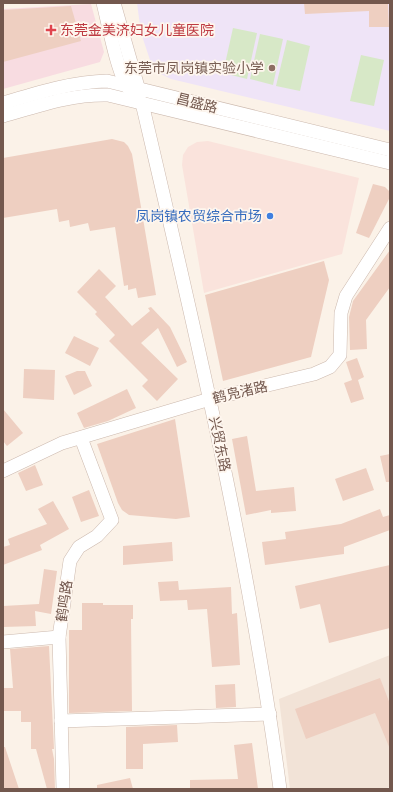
<svg xmlns="http://www.w3.org/2000/svg" width="393" height="792" viewBox="0 0 393 792" font-family="Montserrat,'Noto Sans SC',sans-serif">
<rect width="100%" height="100%" fill="#fbf2e8"/>
<path fill="#f2e3d7" d="M 390,655 L 390,787 L 383,789 L 290,789 L 279,699 Z"/>
<path fill="#fae3dc" d="M 208,141 L 359,178 L 342,254 L 204,293 L 182,165 L 183,155 L 188,147 L 197,142 Z"/>
<path fill="#efe4f7" d="M 137,3 L 390,3 L 390,131 L 171,79 L 159,73 L 151,63 L 141,33 Z"/>
<path fill="#f8dce1" d="M 91,4 L 104,52 L 100,62 L 3,89 L 3,9 Z"/>
<g fill="#d7e8c7">
<path d="M 233,28 L 257,33 L 247,79 L 223,73 Z"/>
<path d="M 260,34 L 283,39 L 273,85 L 250,79 Z"/>
<path d="M 287,40 L 310,46 L 300,91 L 276,86 Z"/>
<path d="M 361,55 L 384,60 L 374,106 L 350,101 Z"/>
</g>
<g fill="#eecfc1">
<path d="M 304,3 L 388,3 L 389,27 L 369,27 L 369,11 L 305,14 Z"/>
<path d="M 71,6 L 81,41 L 3,62 L 3,10 Z"/>
<path d="M 112,139 L 124,142 L 128,146 L 132,154 L 156,295 L 138,298 L 136,288 L 128,290 L 128,285 L 124,286 L 115,227 L 90,231 L 88,223 L 70,227 L 69,220 L 59,222 L 57,209 L 3,218 L 3,158 Z"/>
<path d="M 373,184 L 385,187 L 389,191 L 390,197 L 369,238 L 356,233 Z"/>
<path d="M 390,250 L 390,287 L 366,320 L 367,349 L 350,350 L 349,317 L 353,301 Z"/>
<path d="M 324,261 L 329,280 L 311,357 L 223,381 L 205,295 Z"/>
<path d="M 99,269 L 116,286 L 105,297 L 132,326 L 150,311 L 148,308 L 151,307 L 170,327 L 187,362 L 177,367 L 158,328 L 141,343 L 178,379 L 157,401 L 142,386 L 148,380 L 109,341 L 115,335 L 95,314 L 97,312 L 77,292 Z"/>
<path d="M 74,336 L 99,348 L 90,366 L 65,353 Z"/>
<path d="M 357,358 L 364,377 L 358,380 L 364,399 L 351,403 L 344,383 L 352,380 L 346,362 Z"/>
<path d="M 24,369 L 55,370 L 54,400 L 23,398 Z"/>
<path d="M 77,371 L 85,371 L 92,386 L 74,395 L 65,376 Z"/>
<path d="M 127,389 L 136,408 L 108,421 L 84,428 L 77,413 Z"/>
<path d="M 3,409 L 23,433 L 7,446 L 3,441 Z"/>
<path d="M 175,419 L 190,517 L 176,519 L 129,515 L 122,510 L 118,503 L 97,444 Z"/>
<path d="M 247,436 L 256,491 L 294,487 L 296,511 L 271,513 L 271,510 L 246,515 L 232,439 Z"/>
<path d="M 390,454 L 390,482 L 386,482 L 380,456 Z"/>
<path d="M 35,465 L 43,485 L 26,491 L 18,473 Z"/>
<path d="M 366,468 L 374,490 L 343,501 L 335,479 Z"/>
<path d="M 89,490 L 99,516 L 81,522 L 72,497 Z"/>
<path d="M 53,501 L 69,529 L 40,545 L 42,550 L 3,565 L 3,547 L 10,545 L 8,539 L 47,524 L 38,509 Z"/>
<path d="M 380,509 L 383,517 L 390,515 L 390,530 L 344,547 L 344,554 L 265,565 L 262,542 L 286,539 L 285,532 L 341,524 Z"/>
<path d="M 172,542 L 173,561 L 123,565 L 123,546 Z"/>
<path d="M 390,565 L 390,628 L 329,643 L 320,604 L 300,609 L 295,586 Z"/>
<path d="M 44,569 L 57,571 L 51,614 L 35,611 L 36,626 L 3,627 L 3,606 L 39,604 Z"/>
<path d="M 178,581 L 179,590 L 231,587 L 232,614 L 237,613 L 240,665 L 212,667 L 207,609 L 188,610 L 187,600 L 160,601 L 158,582 Z"/>
<path d="M 82,603 L 103,603 L 103,605 L 133,605 L 133,619 L 131,619 L 132,711 L 69,713 L 69,630 L 82,630 Z"/>
<path d="M 49,646 L 54,749 L 52,749 L 54,759 L 55,789 L 47,789 L 36,749 L 31,749 L 31,722 L 21,722 L 21,711 L 3,711 L 3,688 L 13,688 L 10,649 Z"/>
<path d="M 380,678 L 390,704 L 390,749 L 375,713 L 306,739 L 295,709 Z"/>
<path d="M 235,684 L 236,707 L 216,708 L 215,685 Z"/>
<path d="M 177,725 L 178,742 L 143,744 L 143,769 L 126,769 L 126,727 Z"/>
<path d="M 252,743 L 258,789 L 190,789 L 190,780 L 238,779 L 234,745 Z"/>
<path d="M 3,747 L 5,747 L 19,789 L 3,789 Z"/>
<path d="M 130,778 L 133,789 L 97,789 L 97,785 Z"/>
</g>
<g fill="none" stroke-linecap="round" stroke-linejoin="round">
<defs>
<g id="minor">
<path d="M 103,3 C 108,22 118,78 130,90"/>
<path d="M 114,3 L 140,94"/>
<path d="M 3,103 C 37,93 71,82 107,81 L 390,150"/>
<path d="M 142,103 C 195,330 249,557 280,789"/>
<path d="M 3,116 C 38,106 71,94 108,95 L 390,163"/>
<path d="M 3,471 L 62,443 L 210,399 L 314,374 L 330,367 L 340,355 L 341,313 L 346,296 L 390,228"/>
<path d="M 3,642 L 59,637"/>
<path d="M 61,721 L 270,714"/>
<path d="M 63,789 L 59,637 L 70,561 L 79,547 L 97,536 L 112,520 L 81,438"/>
</g>
</defs>
<use href="#minor" stroke="#ccb9ae" stroke-width="14"/>
<use href="#minor" stroke="#fff" stroke-width="13"/>
</g>
<path fill="#e0444e" stroke="#fef6ee" stroke-width="1.5" d="M49 24h4v4h4v4h-4v4h-4v-4h-4v-4h4z"/>
<circle fill="#8d6e63" stroke="#fef6ee" stroke-width="1.5" cx="272" cy="68" r="4"/>
<circle fill="#3f7fe0" stroke="#fef6ee" stroke-width="1.5" cx="270" cy="216" r="4"/>
<g text-anchor="middle" dominant-baseline="central" stroke-width="3.5" stroke-linejoin="round" paint-order="stroke">
<g font-size="14" fill="#be3a42" stroke="#fef6ee" text-anchor="start">
<text x="60" y="30">东莞金美济妇女儿童医院</text>
</g>
<g font-size="14" fill="#785e54" stroke="#fef6ee" text-anchor="end">
<text x="264" y="68">东莞市凤岗镇实验小学</text>
</g>
<g font-size="14" fill="#73584e" stroke="#fef6ee">
<text transform="translate(197 103) rotate(14)">昌盛路</text>
<text transform="translate(240 392) rotate(-13)">鹤凫渚路</text>
<text transform="translate(220 444) rotate(78)">兴贸东路</text>
<text transform="translate(64 601) rotate(-82)">鹤鸣路</text>
</g>
<g font-size="14" fill="#366cbe" stroke="#fef6ee" text-anchor="end">
<text x="262" y="216">凤岗镇农贸综合市场</text>
</g>
</g>
<rect width="393" height="792" fill="none" stroke="#73584e" stroke-width="8"/>
</svg>
